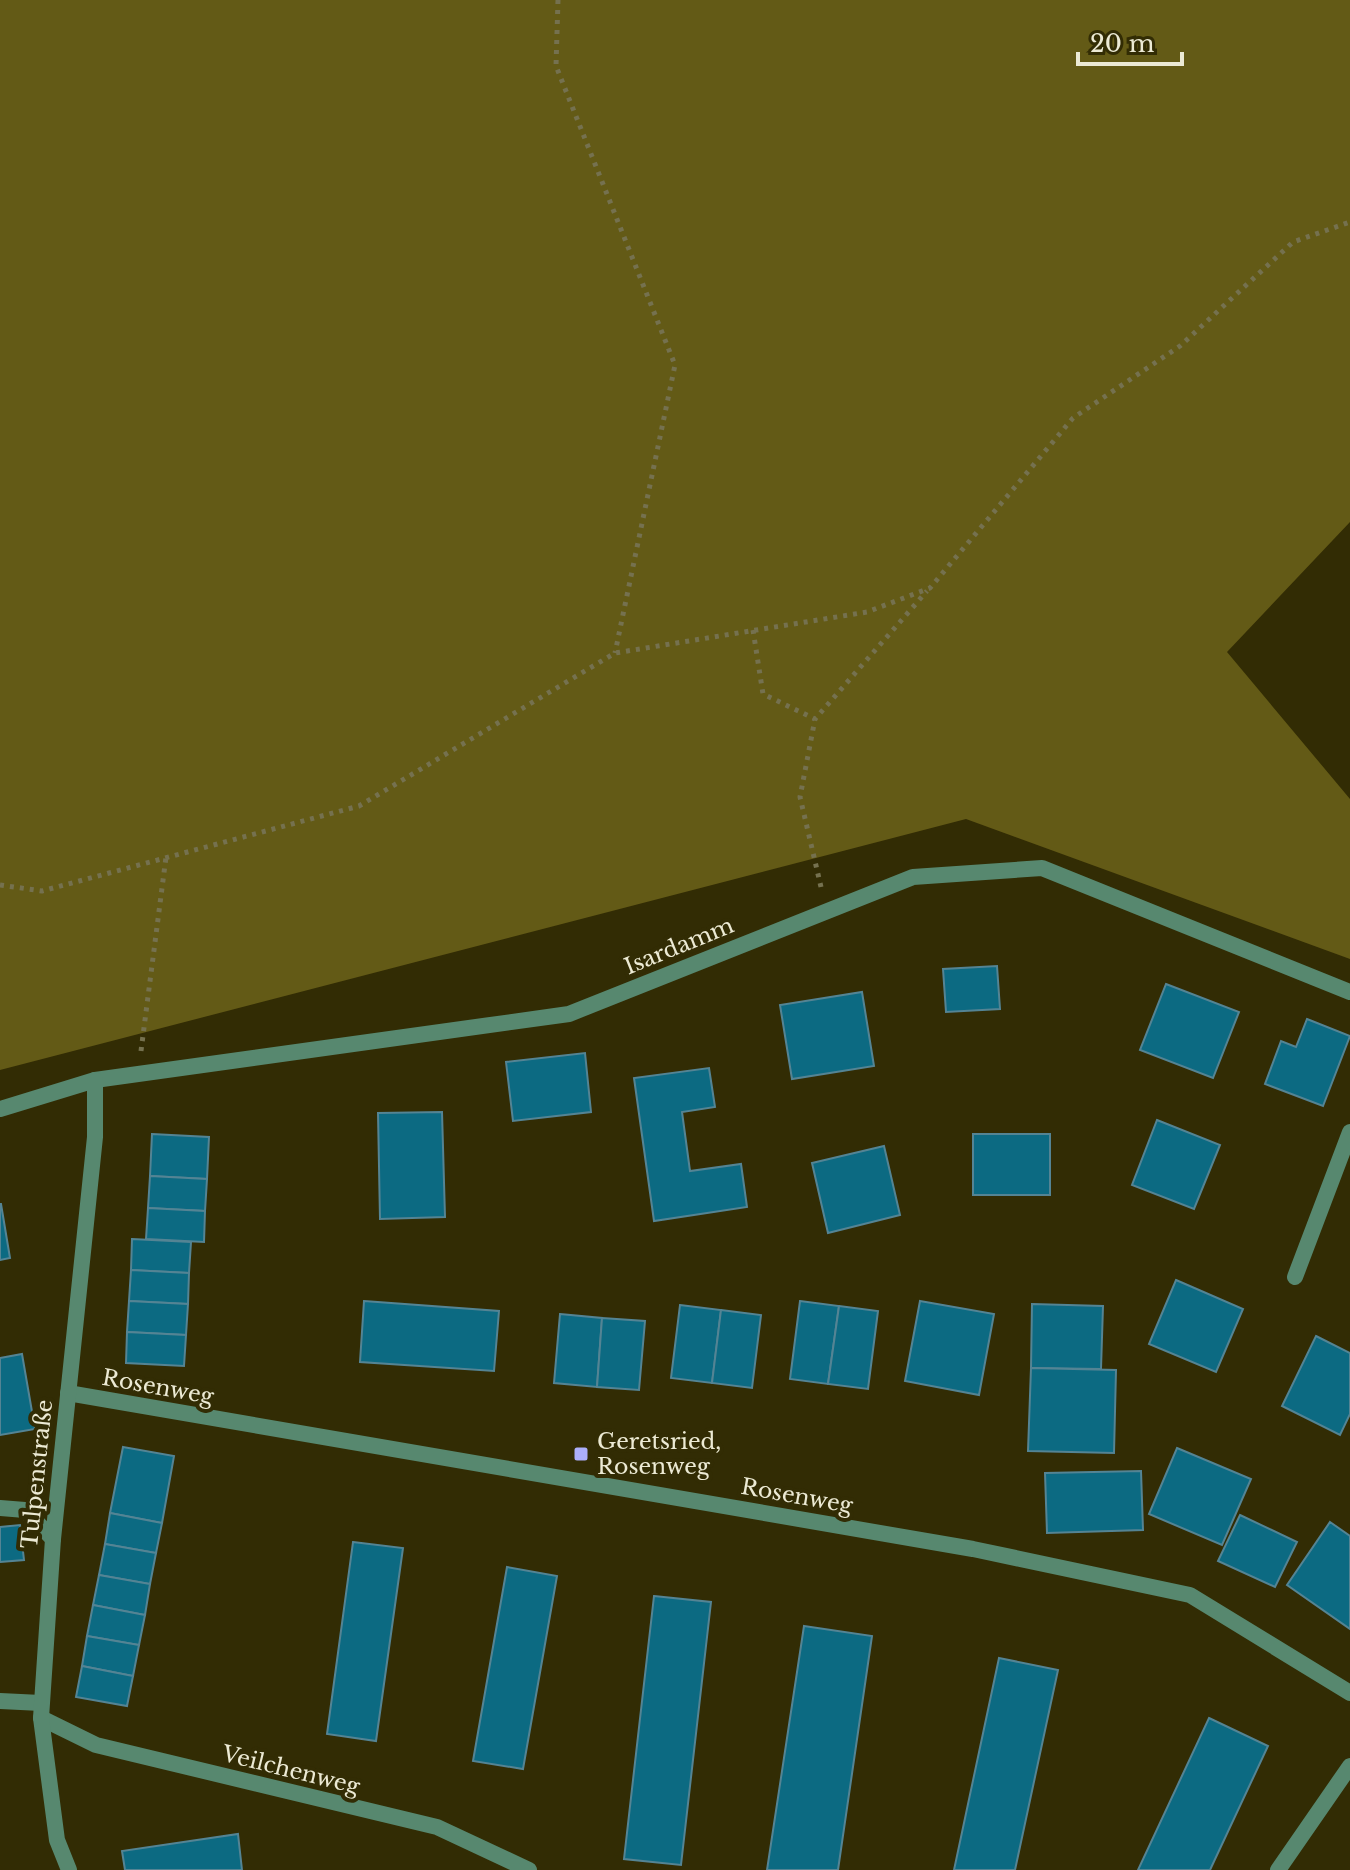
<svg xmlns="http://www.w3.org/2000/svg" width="1350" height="1870" viewBox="0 0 1350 1870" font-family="'Libre Baskerville',serif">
<rect width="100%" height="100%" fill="#322c04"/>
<path fill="#635a16" d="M 0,0 L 1350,0 L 1350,522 L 1227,652 L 1350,799 L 1350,959 L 966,819 L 0,1070 Z"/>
<g fill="#0c6a82" stroke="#548494" stroke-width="2">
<path d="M 997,966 L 1000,1009 L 946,1012 L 943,969 Z"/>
<path d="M 1166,984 L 1239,1012 L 1213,1078 L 1140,1050 Z"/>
<path d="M 862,992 L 874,1066 L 792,1079 L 780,1005 Z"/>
<path d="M 1307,1019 L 1350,1036 L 1323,1106 L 1265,1084 L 1281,1041 L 1296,1047 Z"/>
<path d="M 585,1053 L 591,1112 L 513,1121 L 506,1062 Z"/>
<path d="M 709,1068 L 715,1107 L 682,1112 L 690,1171 L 741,1164 L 747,1207 L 654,1221 L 634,1078 Z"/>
<path d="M 442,1112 L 445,1217 L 380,1219 L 378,1113 Z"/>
<path d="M 1157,1120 L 1220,1145 L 1194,1209 L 1132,1185 Z"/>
<path d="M 152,1134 L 209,1137 L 207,1179 L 150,1176 Z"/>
<rect x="973" y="1134" width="77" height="61"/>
<path d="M 884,1146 L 900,1215 L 828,1233 L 812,1163 Z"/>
<path d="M 150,1176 L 207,1179 L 205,1211 L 148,1208 Z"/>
<path d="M 1,1204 L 10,1258 L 0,1260 L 0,1204 Z"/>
<path d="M 148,1208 L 205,1211 L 204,1242 L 146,1239 Z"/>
<path d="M 132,1239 L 191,1242 L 189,1273 L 131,1270 Z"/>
<path d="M 131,1270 L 189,1273 L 188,1304 L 129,1301 Z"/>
<path d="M 1176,1280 L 1243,1309 L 1216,1372 L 1149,1344 Z"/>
<path d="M 129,1301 L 188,1304 L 186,1335 L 127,1332 Z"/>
<path d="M 364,1301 L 499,1311 L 494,1371 L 360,1362 Z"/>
<path d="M 800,1301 L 839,1306 L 828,1384 L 790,1379 Z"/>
<path d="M 920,1301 L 994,1314 L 979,1395 L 905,1381 Z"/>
<path d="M 1032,1304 L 1103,1306 L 1101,1369 L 1031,1368 Z"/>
<path d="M 680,1305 L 721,1310 L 712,1383 L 671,1378 Z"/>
<path d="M 839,1306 L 878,1311 L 868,1389 L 828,1384 Z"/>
<path d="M 721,1310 L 761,1315 L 752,1388 L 712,1383 Z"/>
<path d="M 560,1314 L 602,1318 L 597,1387 L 554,1383 Z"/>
<path d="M 602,1318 L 645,1321 L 639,1390 L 597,1387 Z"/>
<path d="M 127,1332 L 186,1335 L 184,1366 L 126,1363 Z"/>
<path d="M 1316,1336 L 1350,1353 L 1350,1414 L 1340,1435 L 1282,1406 Z"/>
<path d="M 22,1354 L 35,1429 L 0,1435 L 0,1358 Z"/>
<path d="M 1031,1368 L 1116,1370 L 1114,1453 L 1028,1451 Z"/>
<path d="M 123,1447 L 174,1456 L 162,1523 L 110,1513 Z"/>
<path d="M 1177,1448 L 1251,1479 L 1222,1545 L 1149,1514 Z"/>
<path d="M 1141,1471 L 1143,1530 L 1047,1533 L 1045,1473 Z"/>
<path d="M 110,1513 L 162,1523 L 156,1553 L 105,1544 Z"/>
<path d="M 1240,1515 L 1297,1542 L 1275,1587 L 1218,1561 Z"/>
<path d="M 1330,1522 L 1350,1536 L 1350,1629 L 1287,1585 Z"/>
<path d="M 20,1525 L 24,1560 L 0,1562 L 0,1527 Z"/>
<path d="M 353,1542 L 403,1548 L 376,1741 L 327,1734 Z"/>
<path d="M 105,1544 L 156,1553 L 150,1584 L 99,1575 Z"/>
<path d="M 507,1567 L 557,1576 L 523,1769 L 473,1761 Z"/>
<path d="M 99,1575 L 150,1584 L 145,1615 L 93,1605 Z"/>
<path d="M 654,1596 L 711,1602 L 681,1865 L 624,1859 Z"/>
<path d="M 93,1605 L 145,1615 L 139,1645 L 87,1636 Z"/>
<path d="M 804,1626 L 872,1636 L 838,1870 L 767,1870 Z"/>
<path d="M 87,1636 L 139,1645 L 133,1676 L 82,1666 Z"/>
<path d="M 999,1658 L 1058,1670 L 1015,1870 L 954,1870 Z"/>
<path d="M 82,1666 L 133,1676 L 127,1706 L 76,1697 Z"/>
<path d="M 1209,1718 L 1268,1746 L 1210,1870 L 1138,1870 Z"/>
<path d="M 238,1834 L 242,1870 L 125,1870 L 122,1851 Z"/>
</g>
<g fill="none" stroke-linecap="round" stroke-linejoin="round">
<g stroke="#75714f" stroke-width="5" stroke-dasharray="4 6" stroke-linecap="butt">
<path d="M 558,0 L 556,66 L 675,365 L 615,653"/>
<path d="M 753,630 L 763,694 L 815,719"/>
<path d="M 0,885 L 42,891 L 359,806 L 615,653 L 867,612 L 930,588 L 1073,418 L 1180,346 L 1293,242 L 1350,222"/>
<path d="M 821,887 L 800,797 L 815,719 L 927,591"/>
<path d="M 141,1051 L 166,857"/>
</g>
<g stroke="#57886f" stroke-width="16">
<path d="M 1295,1277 L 1350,1132"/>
<path d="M 0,1701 L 41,1703"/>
</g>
<g stroke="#57886f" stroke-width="16">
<path d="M 0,1109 L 95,1080 L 569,1014 L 913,877 L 1042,868 L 1350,992"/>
<path d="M 68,1393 L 973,1549 L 1190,1595 L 1350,1693"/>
<path d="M 0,1508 L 25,1510 L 53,1539"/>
<path d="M 41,1718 L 96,1745 L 437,1827 L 529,1870"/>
<path d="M 69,1870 L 57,1840 L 41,1718 L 53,1539 L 95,1137 L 95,1080"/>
<path d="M 1278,1870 L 1350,1766"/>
</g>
</g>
<rect fill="#acaffb" stroke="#322c04" stroke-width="3" x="573" y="1446" width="16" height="16" rx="4"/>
<g text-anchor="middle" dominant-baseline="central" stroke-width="8" stroke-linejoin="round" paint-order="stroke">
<g font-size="22" fill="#ecead4" stroke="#322c04">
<text transform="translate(679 946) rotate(-22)">Isardamm</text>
<text transform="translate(158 1387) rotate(10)">Rosenweg</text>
<text transform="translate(37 1474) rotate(-84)">Tulpenstraße</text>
<text transform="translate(797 1496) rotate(10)">Rosenweg</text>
<text transform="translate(291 1770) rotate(14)">Veilchenweg</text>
</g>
<g font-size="22" fill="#ecead4" stroke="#322c04" text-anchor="start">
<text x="597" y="1441">Geretsried,<tspan x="597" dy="25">Rosenweg</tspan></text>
</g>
</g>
<path d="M1078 52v12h104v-12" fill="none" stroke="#ecead4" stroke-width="4"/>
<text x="1090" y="52" font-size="24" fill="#ecead4" stroke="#322c04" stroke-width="6" paint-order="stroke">20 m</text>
</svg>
